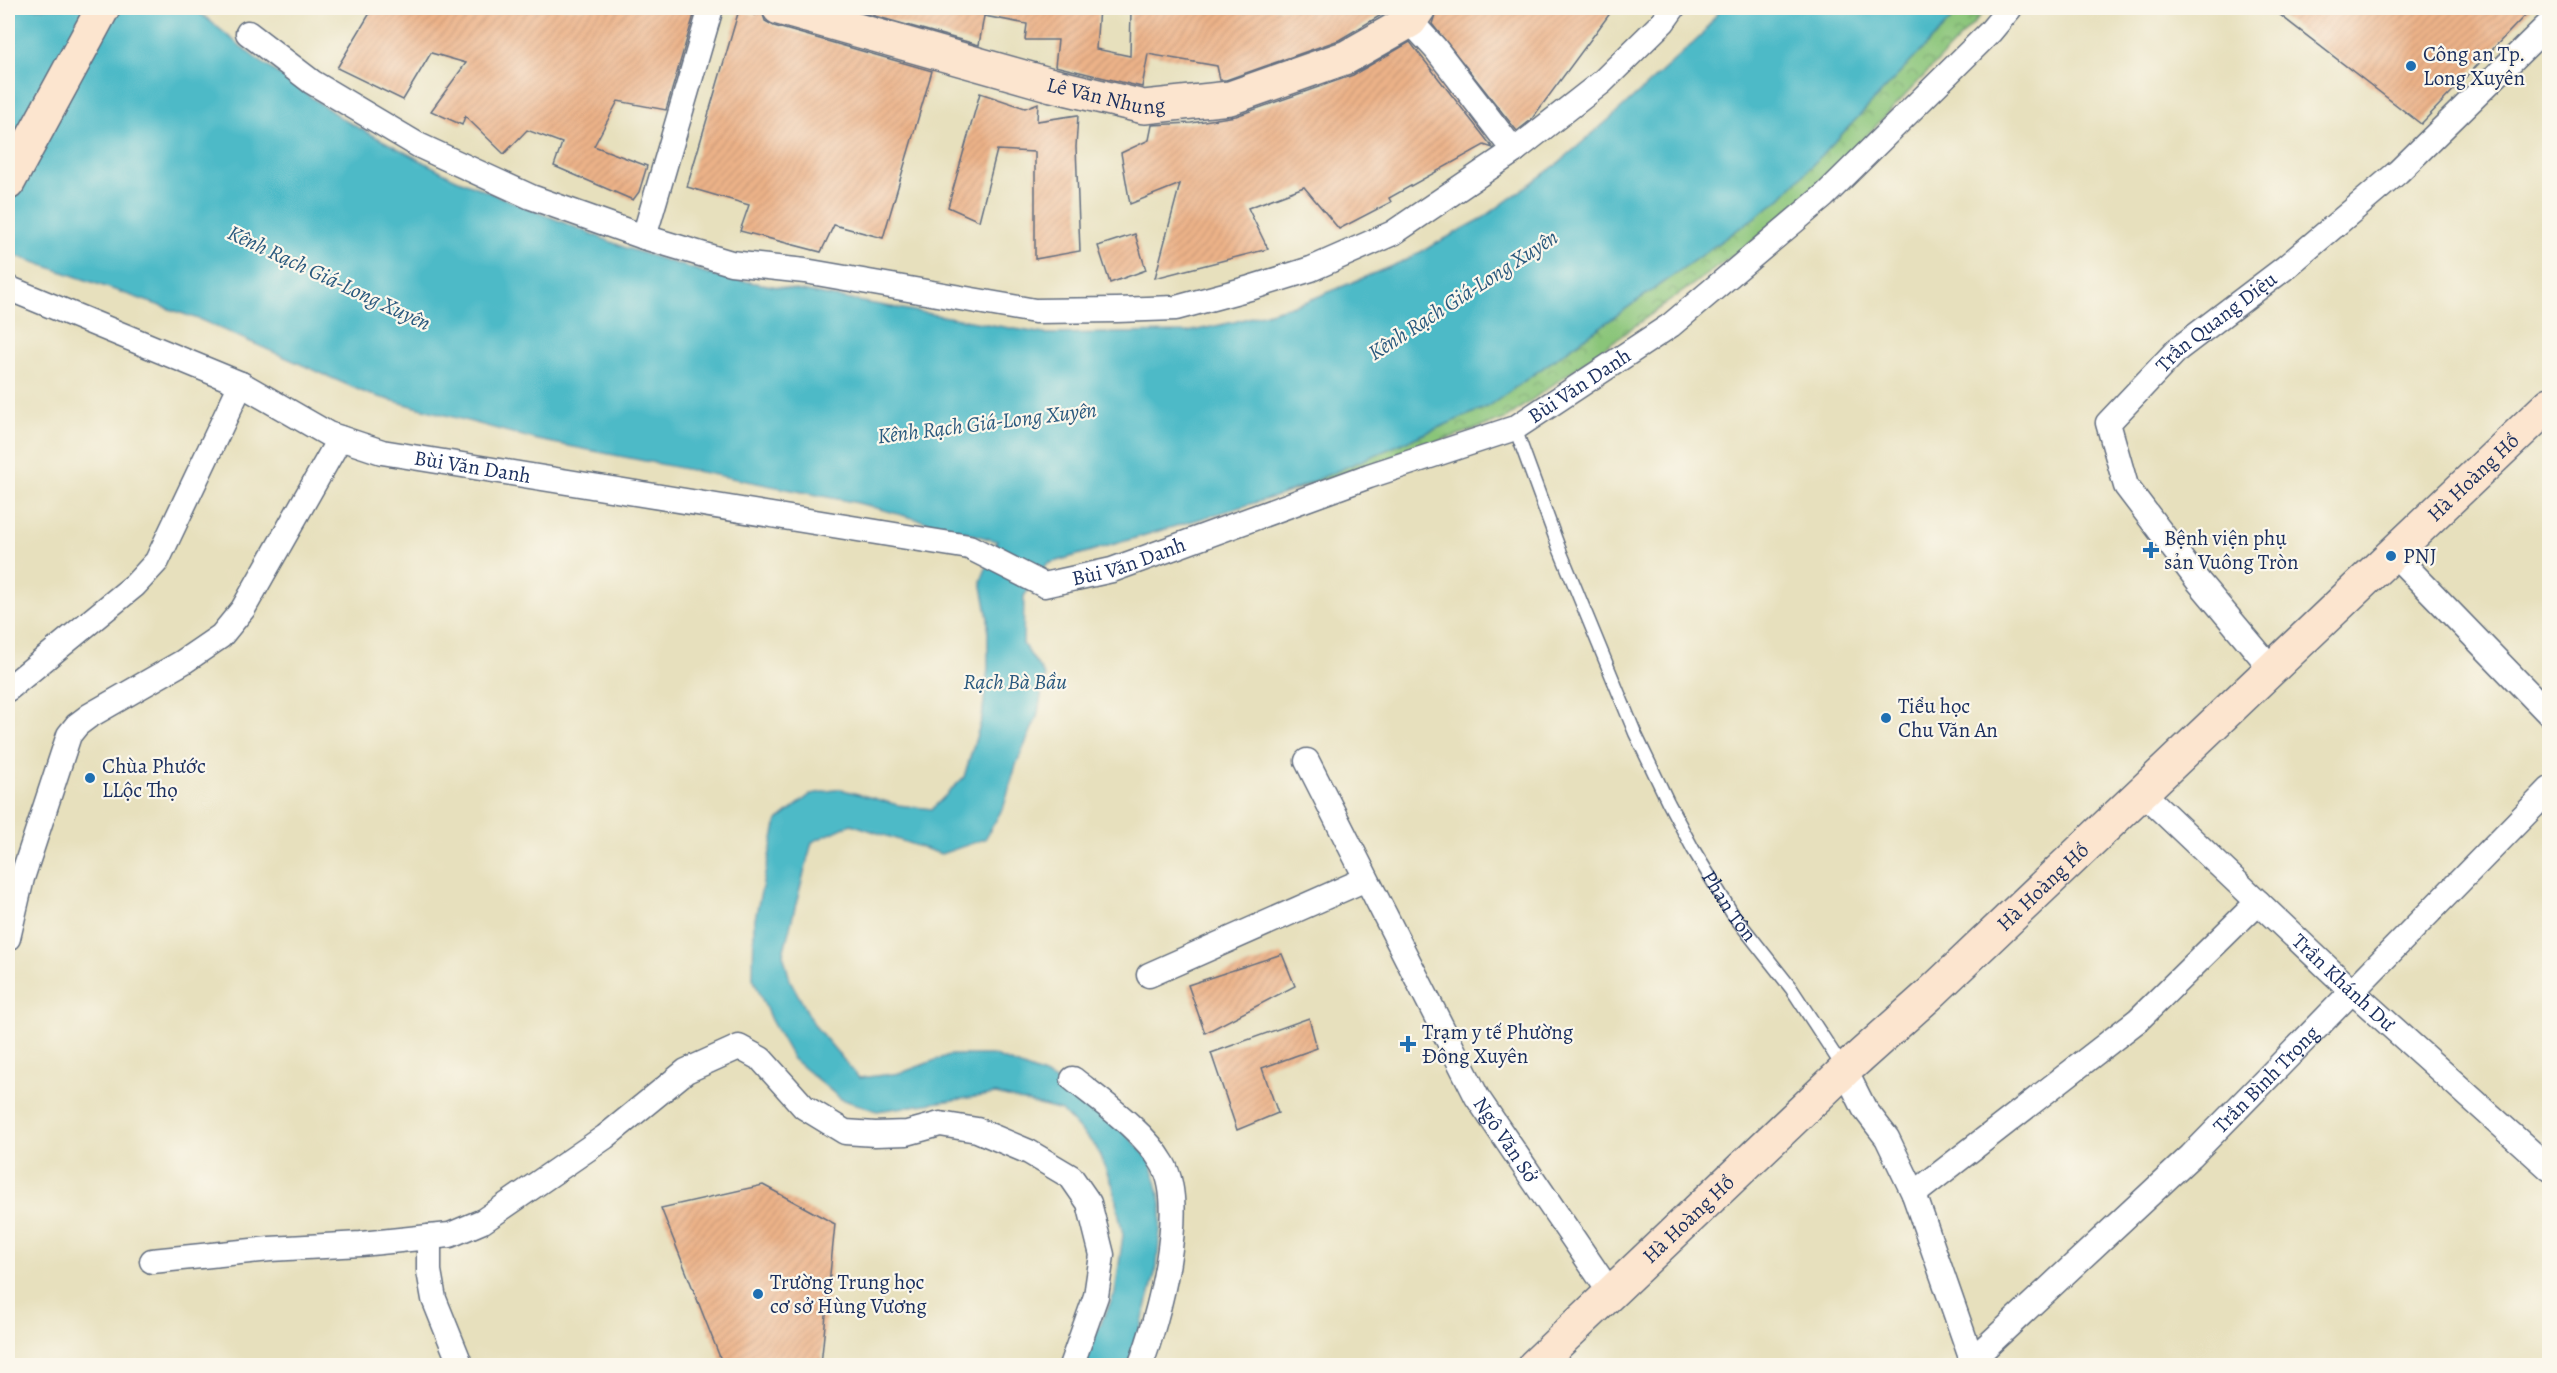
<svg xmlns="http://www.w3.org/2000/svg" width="2557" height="1373" viewBox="0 0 2557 1373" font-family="Alegreya,serif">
<defs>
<pattern id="park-crowns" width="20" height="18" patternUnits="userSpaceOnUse" patternTransform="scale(1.5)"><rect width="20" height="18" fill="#8ac579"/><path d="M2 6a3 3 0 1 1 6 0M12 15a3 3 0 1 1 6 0" fill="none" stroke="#70a066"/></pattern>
<pattern id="building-hatch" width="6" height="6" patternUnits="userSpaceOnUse" patternTransform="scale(1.5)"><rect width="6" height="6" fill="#ecb288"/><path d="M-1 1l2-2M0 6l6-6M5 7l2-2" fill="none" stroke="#ca9978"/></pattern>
</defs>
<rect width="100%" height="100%" fill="#fbf7ec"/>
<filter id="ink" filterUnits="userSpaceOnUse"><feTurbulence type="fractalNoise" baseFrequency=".0167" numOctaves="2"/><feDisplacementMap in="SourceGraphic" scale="12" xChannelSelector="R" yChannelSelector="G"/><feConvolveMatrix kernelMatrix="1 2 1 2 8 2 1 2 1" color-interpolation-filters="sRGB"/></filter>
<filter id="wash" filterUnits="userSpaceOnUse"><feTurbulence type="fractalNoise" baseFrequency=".008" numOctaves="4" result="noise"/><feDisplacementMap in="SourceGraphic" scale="24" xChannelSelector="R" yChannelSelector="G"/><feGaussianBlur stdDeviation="1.35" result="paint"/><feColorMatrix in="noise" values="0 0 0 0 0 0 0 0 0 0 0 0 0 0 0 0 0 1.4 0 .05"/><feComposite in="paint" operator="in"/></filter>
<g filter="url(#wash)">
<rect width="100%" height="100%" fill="#e7e0bd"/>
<path fill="url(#park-crowns)" stroke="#527a6c" stroke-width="1.5" d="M 1962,8 L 1987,8 L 1976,21 L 1795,211 L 1505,419 L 1281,495 L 1489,406 L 1779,200 Z"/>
<path fill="#4dbac7" stroke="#347492" stroke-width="1.5" d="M 8,8 L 194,8 L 254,57 L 344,120 L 454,178 L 626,248 L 716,276 L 1044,334 L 1188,332 L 1234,322 L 1305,302 L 1406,260 L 1483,218 L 1556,165 L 1620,110 L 1701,36 L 1721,8 L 1962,8 L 1779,200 L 1489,406 L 1281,495 L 1047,564 L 1024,596 L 1023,644 L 1045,676 L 1037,717 L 1016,765 L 1004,806 L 985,839 L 941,854 L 851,824 L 812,842 L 783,954 L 790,980 L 815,1026 L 859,1078 L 901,1073 L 949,1055 L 992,1055 L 1044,1075 L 1079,1093 L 1121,1128 L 1151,1161 L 1162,1206 L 1157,1266 L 1131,1365 L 1081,1365 L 1115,1293 L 1123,1235 L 1113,1186 L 1096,1147 L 1062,1111 L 996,1094 L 877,1111 L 841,1099 L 793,1059 L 771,1020 L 753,978 L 754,923 L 777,821 L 811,794 L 840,789 L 898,805 L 932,809 L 964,777 L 982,718 L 988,668 L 988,618 L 981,581 L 997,541 L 858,503 L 538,440 L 368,394 L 201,320 L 8,253 Z"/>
<g id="blocks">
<g fill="url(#building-hatch)">
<path d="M 373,8 L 696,8 L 666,110 L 618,101 L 594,146 L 647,166 L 639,192 L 633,200 L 554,166 L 562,143 L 527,130 L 504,154 L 465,116 L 462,125 L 431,111 L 466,63 L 431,53 L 403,100 L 337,68 Z"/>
<path d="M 756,8 L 761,8 L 765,21 L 774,26 L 932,71 L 883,238 L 834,225 L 821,252 L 740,231 L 749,205 L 687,187 L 739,10 L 755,15 Z"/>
<path d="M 846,8 L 1099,8 L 1096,49 L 1130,56 L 1131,8 L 1393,8 L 1339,40 L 1226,80 L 1220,80 L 1217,66 L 1148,54 L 1142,87 L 1055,66 L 1058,40 L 1025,40 L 1027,24 L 984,16 L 979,45 Z"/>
<path d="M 1437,8 L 1614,8 L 1531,120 L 1517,131 L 1432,24 Z"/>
<path d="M 2271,8 L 2532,8 L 2421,124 Z"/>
<path d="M 1410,42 L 1493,148 L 1484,145 L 1389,198 L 1391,202 L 1339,229 L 1304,187 L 1248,208 L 1268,249 L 1155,278 L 1180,184 L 1130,204 L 1121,153 L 1149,140 L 1152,125 L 1191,123 L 1236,116 L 1353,75 Z"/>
<path d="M 980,93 L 1025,108 L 1038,103 L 1037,121 L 1078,115 L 1076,147 L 1080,251 L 1035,259 L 1035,152 L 997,150 L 979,221 L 948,207 Z"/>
<path d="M 1135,234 L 1146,270 L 1110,283 L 1098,246 Z"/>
<path d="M 1282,954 L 1295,986 L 1205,1033 L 1188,985 Z"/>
<path d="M 1309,1018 L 1317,1048 L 1262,1068 L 1278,1113 L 1237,1130 L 1211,1053 Z"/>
<path d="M 763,1185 L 835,1224 L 821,1365 L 723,1365 L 661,1208 Z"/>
</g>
</g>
</g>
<g filter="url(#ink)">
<use href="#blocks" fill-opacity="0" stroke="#626d7f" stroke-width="1.5"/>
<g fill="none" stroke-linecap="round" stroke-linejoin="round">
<defs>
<g id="lane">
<path id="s1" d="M 1515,428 L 1559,548 L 1635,733 L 1668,802 L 1693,849 L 1732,913 L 1791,988 L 1844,1069"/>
</g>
<g id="street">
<path d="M 1410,21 L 1435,48 L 1514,151"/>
<path d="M 248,33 L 312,82 L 418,145 L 531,197 L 644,237 L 731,263 L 805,271 L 1035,311 L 1117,310 L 1176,308 L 1250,288 L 1311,269 L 1393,233 L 1514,151 L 1602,82 L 1663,22 L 1673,8"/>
<path d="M 644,237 L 711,8"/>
<path id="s2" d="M 8,288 L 241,384 L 328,434 L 382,452 L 969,547 L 1044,585 L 1112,570 L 1369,476 L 1515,428 L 1671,325 L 1824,196 L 1990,32 L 2010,8"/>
<path d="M 2393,553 L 2550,715"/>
<path id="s3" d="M 2271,668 L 2198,581 L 2126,486 L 2108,423 L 2178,349 L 2286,267 L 2398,172 L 2550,23"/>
<path d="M 8,689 L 135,585 L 157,561 L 241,384"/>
<path id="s4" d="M 1307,761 L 1477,1097 L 1611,1294"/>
<path id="s5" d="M 2143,793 L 2352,991 L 2550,1169"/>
<path d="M 8,938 L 22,878 L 69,735 L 77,725 L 89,716 L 183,662 L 221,636 L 243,609 L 340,438"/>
<path d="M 1149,975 L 1366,879"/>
<path d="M 1845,1070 L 1864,1108 L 1887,1138 L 1914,1194 L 1974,1366"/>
<path d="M 1073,1079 C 1102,1102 1145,1132 1163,1164 C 1188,1208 1158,1320 1140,1366"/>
<path d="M 1914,1194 L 2138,1020 L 2258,902"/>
<path d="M 429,1237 L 450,1235 L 483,1221 L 605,1137 L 686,1071 L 739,1047 L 761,1059 L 804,1107 L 845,1132 L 875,1134 L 907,1133 L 940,1124 L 977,1130 L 1029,1152 L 1071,1177 L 1089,1203 L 1102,1255 L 1096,1296 L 1071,1366"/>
<path d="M 152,1261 L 270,1249 L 361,1244 L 429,1237 L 429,1271 L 434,1299 L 461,1366"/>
<path id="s6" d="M 1973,1359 L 2191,1156 L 2550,789"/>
</g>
<g id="secondary">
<path id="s7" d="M 779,8 L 1052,85 L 1144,107 L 1230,98 L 1347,57 L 1410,21 L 1419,8"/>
<path d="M 8,183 L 103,8"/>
<path id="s8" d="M 1534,1366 L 1845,1070 L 1929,995 L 2550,404"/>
</g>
</defs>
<use href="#lane" stroke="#626d7f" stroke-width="15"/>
<use href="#street" stroke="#626d7f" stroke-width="27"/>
<use href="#secondary" stroke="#626d7f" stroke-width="36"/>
<use href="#lane" stroke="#fff" stroke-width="12"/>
<use href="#street" stroke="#fff" stroke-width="24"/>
<use href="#secondary" stroke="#fce5cf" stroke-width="33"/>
</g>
</g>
<g fill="#1f6fb2" stroke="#fbf7ec" stroke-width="2">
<circle cx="2411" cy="66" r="6"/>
<path d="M2148 541h6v6h6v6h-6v6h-6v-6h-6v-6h6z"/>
<circle cx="2391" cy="556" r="6"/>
<circle cx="1886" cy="718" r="6"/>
<circle cx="90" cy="778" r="6"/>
<path d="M1405 1035h6v6h6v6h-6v6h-6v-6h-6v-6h6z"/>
<circle cx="758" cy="1294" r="6"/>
</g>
<g text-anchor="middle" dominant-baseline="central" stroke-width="4.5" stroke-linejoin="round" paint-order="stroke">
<g font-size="21" fill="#1b2f5e" stroke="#fbf7ec" text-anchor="start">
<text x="2423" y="54">Công an Tp.<tspan x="2423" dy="24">Long Xuyên</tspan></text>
<text x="2164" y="538">Bệnh viện phụ<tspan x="2164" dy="24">sản Vuông Tròn</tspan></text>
<text x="2403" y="556">PNJ</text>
<text x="1898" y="706">Tiểu học<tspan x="1898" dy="24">Chu Văn An</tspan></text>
<text x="102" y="766">Chùa Phước<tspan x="102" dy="24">LLộc Thọ</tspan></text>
<text x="1422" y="1032">Trạm y tế Phường<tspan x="1422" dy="24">Đông Xuyên</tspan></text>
<text x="770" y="1282">Trường Trung học<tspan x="770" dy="24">cơ sở Hùng Vương</tspan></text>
</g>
<g font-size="21" fill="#1b2f5e" stroke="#fbf7ec">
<text stroke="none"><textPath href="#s7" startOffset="339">Lê Văn Nhung</textPath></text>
<text stroke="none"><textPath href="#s3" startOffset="447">Trần Quang Diệu</textPath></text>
<text stroke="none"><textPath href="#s2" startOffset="1662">Bùi Văn Danh</textPath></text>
<text stroke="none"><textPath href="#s2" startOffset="501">Bùi Văn Danh</textPath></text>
<text stroke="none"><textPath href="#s8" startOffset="1293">Hà Hoàng Hổ</textPath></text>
<text stroke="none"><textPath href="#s2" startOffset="1176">Bùi Văn Danh</textPath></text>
<text stroke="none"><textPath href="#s8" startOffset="699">Hà Hoàng Hổ</textPath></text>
<text stroke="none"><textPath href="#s1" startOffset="525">Phan Tôn</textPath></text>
<text stroke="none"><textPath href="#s5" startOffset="276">Trần Khánh Dư</textPath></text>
<text stroke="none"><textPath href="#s6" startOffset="405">Trần Bình Trọng</textPath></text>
<text stroke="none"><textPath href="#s4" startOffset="428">Ngô Văn Sở</textPath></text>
<text stroke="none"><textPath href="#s8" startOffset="213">Hà Hoàng Hổ</textPath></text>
</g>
<g font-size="22" font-style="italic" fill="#2a597e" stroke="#fbf7ec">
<text transform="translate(329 278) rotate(25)">Kênh Rạch Giá-Long Xuyên</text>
<text transform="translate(1463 295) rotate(-33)">Kênh Rạch Giá-Long Xuyên</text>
<text transform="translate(987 423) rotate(-7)">Kênh Rạch Giá-Long Xuyên</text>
<text x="1015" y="682">Rạch Bà Bầu</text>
</g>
</g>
<rect width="2557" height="1373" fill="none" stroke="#fbf7ec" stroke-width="30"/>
</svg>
